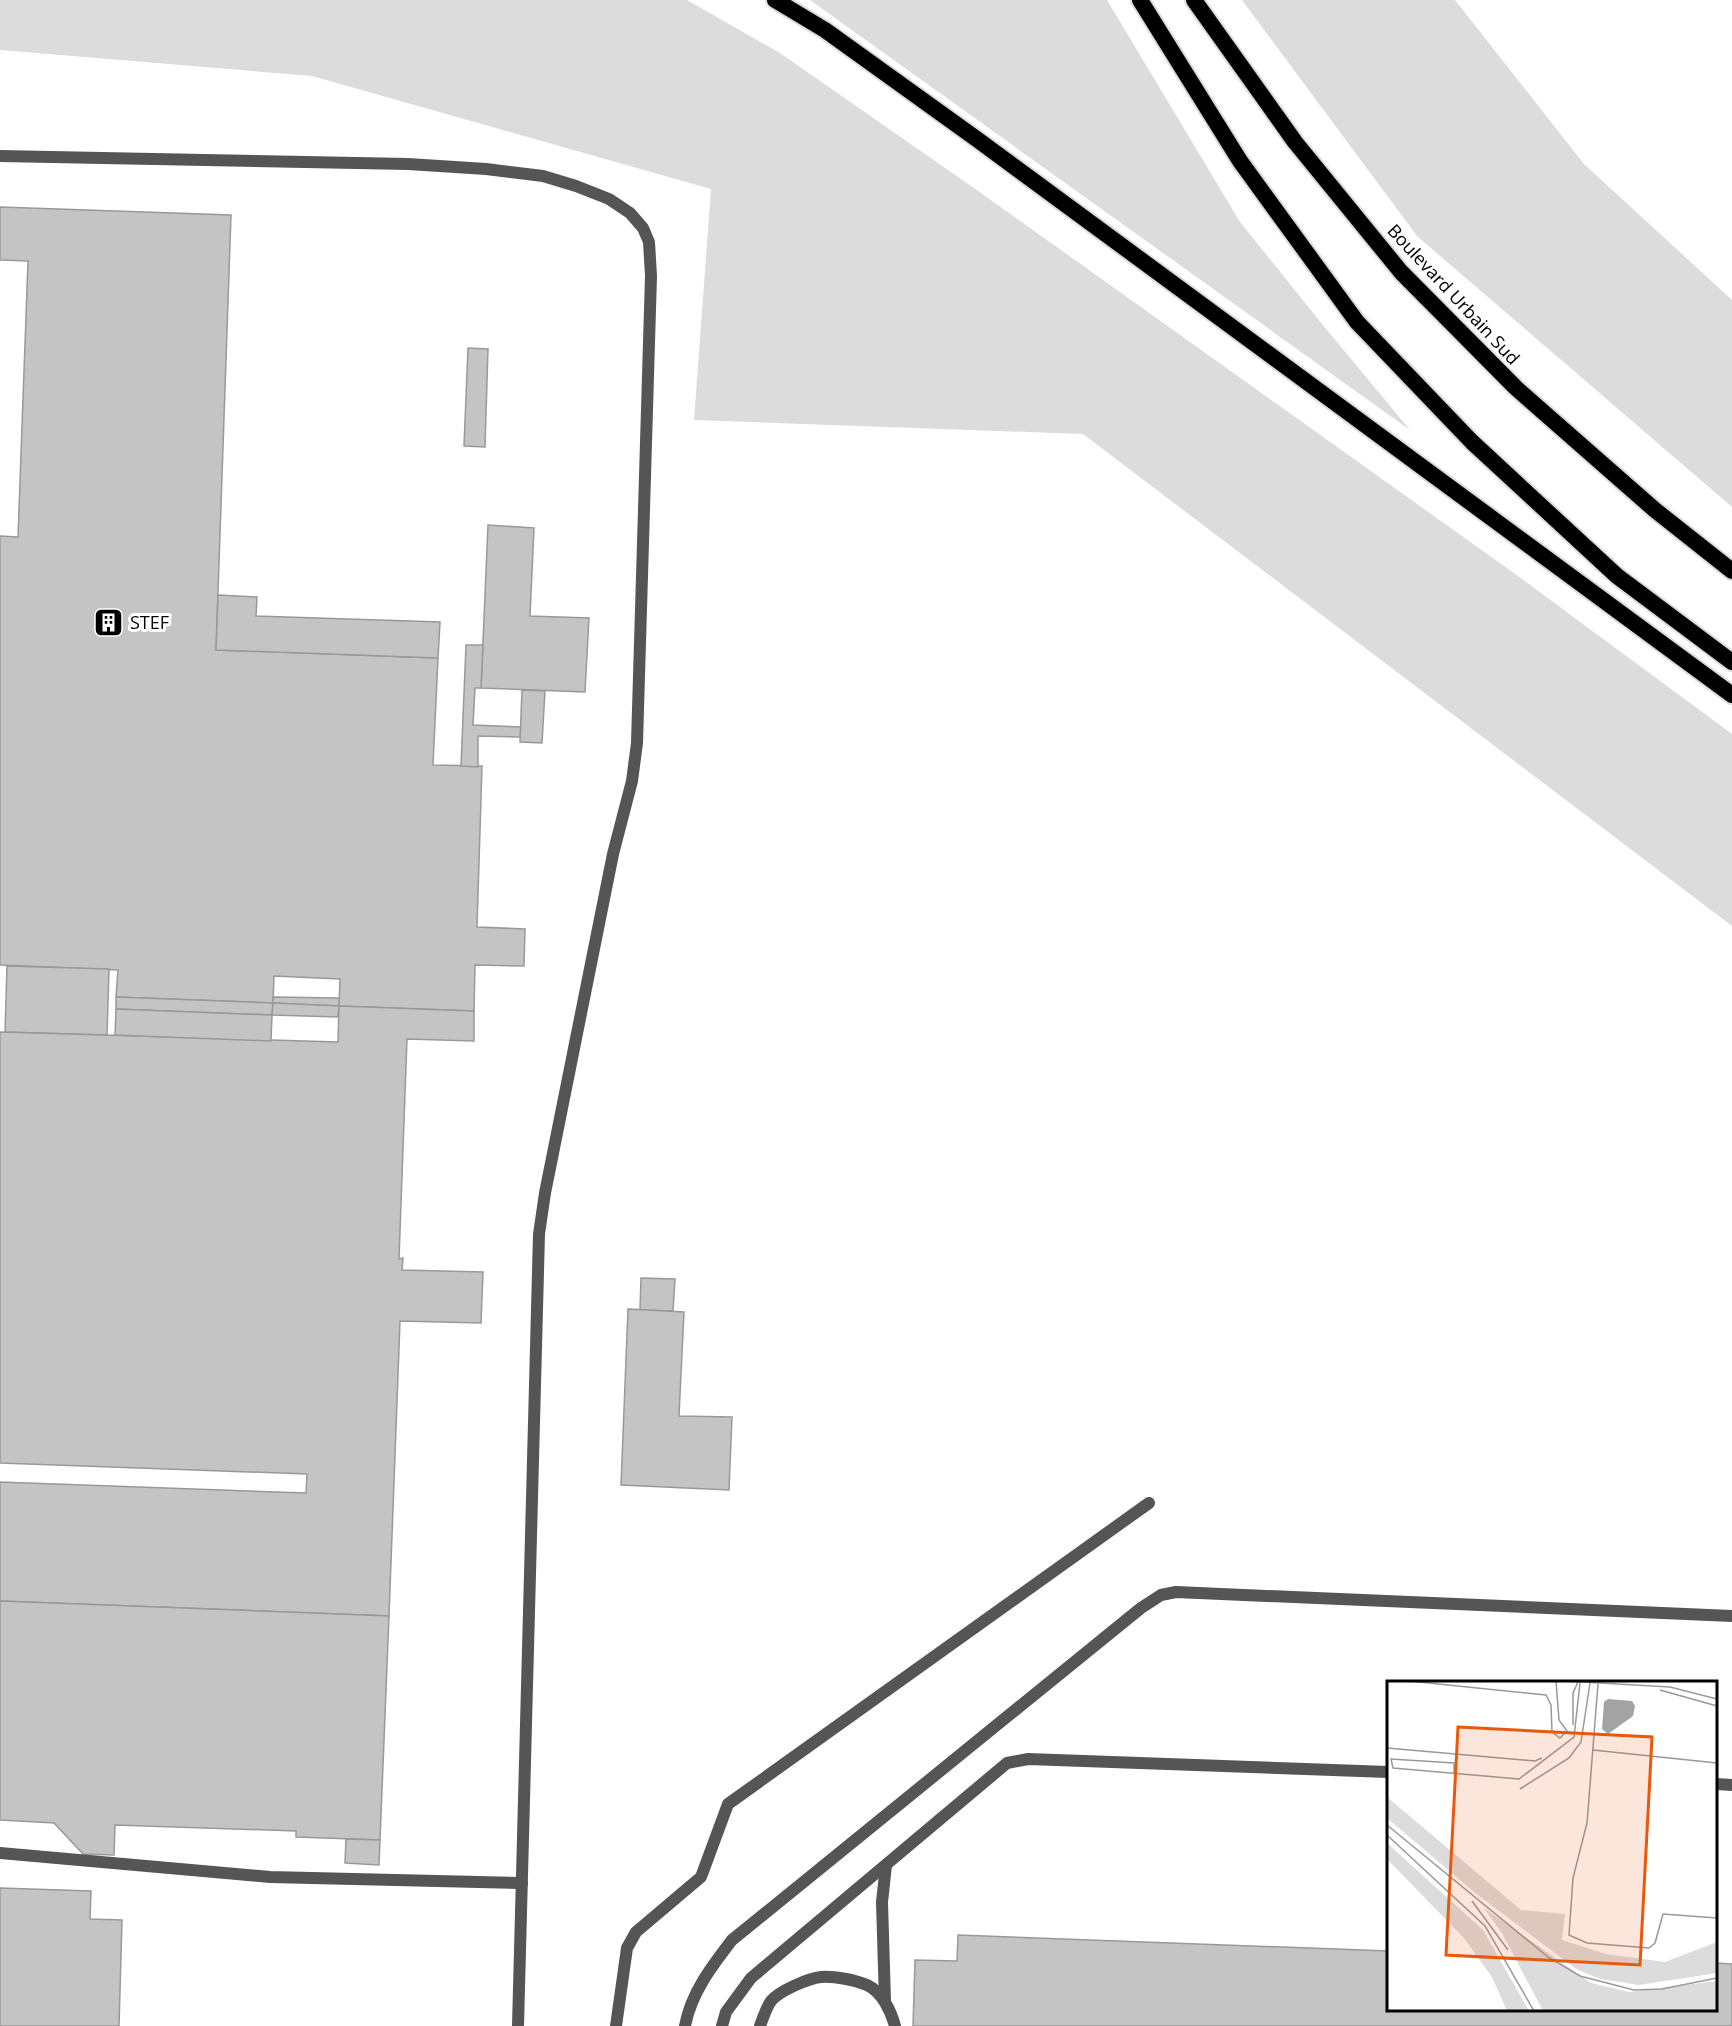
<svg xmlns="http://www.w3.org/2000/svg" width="1732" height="2026" viewBox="0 0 1732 2026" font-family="'Open Sans',sans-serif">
<rect width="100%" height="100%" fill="#fff"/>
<g fill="#dcdcdc">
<path d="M 0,0 L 687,0 L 780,53 L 981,193 L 1511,571 L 1732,734 L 1732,926 L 1083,434 L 694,420 L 711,189 L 312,76 L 0,50 Z"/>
<path d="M 810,0 L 1107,0 L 1240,222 L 1322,324 L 1410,430 Z"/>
<path d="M 1242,0 L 1455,0 L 1584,164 L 1732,300 L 1732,507 L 1417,236 Z"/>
</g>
<g fill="#c4c4c4" stroke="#999" stroke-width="1.5">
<path d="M 0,207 L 231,215 L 216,650 L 438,658 L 433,765 L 482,766 L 477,927 L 525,929 L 524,966 L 475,965 L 474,1011 L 339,1006 L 340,979 L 274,976 L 273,1003 L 116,997 L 118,970 L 0,965 L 0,536 L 18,537 L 28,261 L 0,260 Z"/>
<path d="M 468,348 L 488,349 L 485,447 L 464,446 Z"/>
<path d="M 488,525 L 534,528 L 530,616 L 589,618 L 585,692 L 481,688 Z"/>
<path d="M 218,595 L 257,597 L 256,616 L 440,622 L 438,658 L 216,650 Z"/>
<path d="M 466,645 L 483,645 L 481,688 L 475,688 L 473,725 L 521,727 L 520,737 L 478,736 L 478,767 L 461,766 Z"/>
<path d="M 522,690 L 545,691 L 542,743 L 520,742 Z"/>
<path d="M 7,966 L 109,969 L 107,1035 L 5,1032 Z"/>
<path d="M 116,997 L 273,1003 L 272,1015 L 116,1009 Z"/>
<path d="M 273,997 L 339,998 L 339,1006 L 273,1003 Z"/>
<path d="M 273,1003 L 339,1006 L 338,1017 L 272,1015 Z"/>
<path d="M 339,1006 L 474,1011 L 474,1041 L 407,1039 L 399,1259 L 403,1258 L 402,1270 L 483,1272 L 481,1323 L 400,1321 L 389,1616 L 0,1601 L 0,1482 L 306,1493 L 307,1474 L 0,1463 L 0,1032 L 338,1042 Z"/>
<path d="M 116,1009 L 272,1015 L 271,1041 L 115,1035 Z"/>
<path d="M 641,1278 L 675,1279 L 673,1311 L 640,1310 Z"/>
<path d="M 628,1309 L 684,1312 L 679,1416 L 732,1417 L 729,1490 L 621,1485 Z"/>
<path d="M 0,1601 L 389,1616 L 380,1840 L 296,1837 L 296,1831 L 115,1825 L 114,1855 L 83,1854 L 54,1823 L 0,1820 Z"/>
<path d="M 346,1839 L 380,1840 L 379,1865 L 345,1863 Z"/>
<path d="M 0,1888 L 91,1891 L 90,1919 L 122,1920 L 119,2026 L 0,2026 Z"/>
<path d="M 958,1935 L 1388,1951 L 1388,2010 L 1716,2010 L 1716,1963 L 1732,1964 L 1732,2026 L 913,2026 L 915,1960 L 957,1961 Z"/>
</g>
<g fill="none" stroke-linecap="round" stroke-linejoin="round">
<defs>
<g id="trunk">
<path d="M 775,0 L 825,30 L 978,140 L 1732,695"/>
<path d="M 1140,0 L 1240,161 L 1357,322 L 1472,442 L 1617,576 L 1732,662"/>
<path d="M 1194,0 L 1295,142 L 1401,272 L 1516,388 L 1655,510 L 1732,571"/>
</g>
</defs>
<use href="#trunk" stroke="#dbdbdb" stroke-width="20"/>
<g stroke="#555" stroke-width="12">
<path d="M 0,156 L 408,164 L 486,169 L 543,176 L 576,186 L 609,199 L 630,213 L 643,228 L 649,242 L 651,276 L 637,743 L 632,781 L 613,854 L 545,1193 L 539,1234 L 518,2026"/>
<path d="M 1716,1784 L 1732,1785"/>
<path d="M 0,1853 L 270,1877 L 522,1883"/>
<path d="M 885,2001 L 882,1902 L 886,1865"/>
<path d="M 616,2026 L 627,1948 L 636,1932 L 701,1877 L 728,1804 L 1149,1503"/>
<path d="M 685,2026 C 691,1993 712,1966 732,1940 L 1141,1608 L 1161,1595 L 1176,1592 L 1732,1616"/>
<path d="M 722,2026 L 726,2012 L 751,1978 L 1007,1763 L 1028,1759 L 1388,1772"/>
<path d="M 760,2026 C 763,2018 766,2008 771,2001 C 779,1991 809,1978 821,1977 C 835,1976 855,1980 867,1985 C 882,1992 891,2011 895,2026"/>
</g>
<use href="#trunk" stroke="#000" stroke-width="16"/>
</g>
<defs>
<symbol id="building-square" viewBox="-11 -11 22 22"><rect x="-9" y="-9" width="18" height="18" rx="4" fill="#000" stroke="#fff"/><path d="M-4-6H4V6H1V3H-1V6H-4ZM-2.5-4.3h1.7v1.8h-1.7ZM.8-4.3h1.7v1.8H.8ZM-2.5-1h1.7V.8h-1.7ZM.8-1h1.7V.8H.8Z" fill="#fff"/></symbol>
</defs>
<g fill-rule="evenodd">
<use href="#building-square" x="92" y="606" width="33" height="33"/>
</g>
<g text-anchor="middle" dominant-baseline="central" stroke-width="6" stroke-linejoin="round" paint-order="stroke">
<g font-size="18" fill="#000" stroke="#fff">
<text transform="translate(1454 294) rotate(47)">Boulevard Urbain Sud</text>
</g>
<g font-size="18" fill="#000" stroke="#fff" text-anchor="start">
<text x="130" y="622">STEF</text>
</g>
</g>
<g transform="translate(1387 1681)">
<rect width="330" height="330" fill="#fff"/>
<path d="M 0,116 L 134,229 L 178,233 L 175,259 L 219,273 L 278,281 L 330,261 L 330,292 L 252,304 L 213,298 L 189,288 L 87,211 L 0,137 ZM 0,162 L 96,249 L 142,330 L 120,330 L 105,296 L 76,256 L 0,178 ZM 97,227 L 204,302 L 242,311 L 330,300 L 330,330 L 156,330 L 115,252 Z" fill="#dcdcdc"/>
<path d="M 221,18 L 245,20 L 248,25 L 246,35 L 221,53 L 215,48 L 217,21 Z" fill="#a3a3a3"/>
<path fill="none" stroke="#999" stroke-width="1.5" d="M 22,0 L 159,14 L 164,24 L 165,51 L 173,57 L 180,50 L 172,39 L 169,0M 178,0 L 283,6 L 330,18M 211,3 L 200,142 L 186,197 L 182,254 L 200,262 L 262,267 L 268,262 L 276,233 L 330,237M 273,9 L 330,25M 186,44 L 186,12 L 191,1M 0,67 L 148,80 L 155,77M 206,69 L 330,82M 67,92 L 67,82 L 4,78 L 6,87 L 132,98 L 187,56 L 193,2M 133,108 L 182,77 L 194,61 L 203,2M 0,144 L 161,276 L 193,295 L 247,309 L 275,308 L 330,297M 0,154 L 98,245 L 147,330M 85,220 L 121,269"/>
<path fill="#e8590c" fill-opacity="0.15" stroke="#e8590c" stroke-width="3" d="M 71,46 L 265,56 L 253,284 L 59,274 Z"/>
<rect width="330" height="330" fill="none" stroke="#000" stroke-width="3"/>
</g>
</svg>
